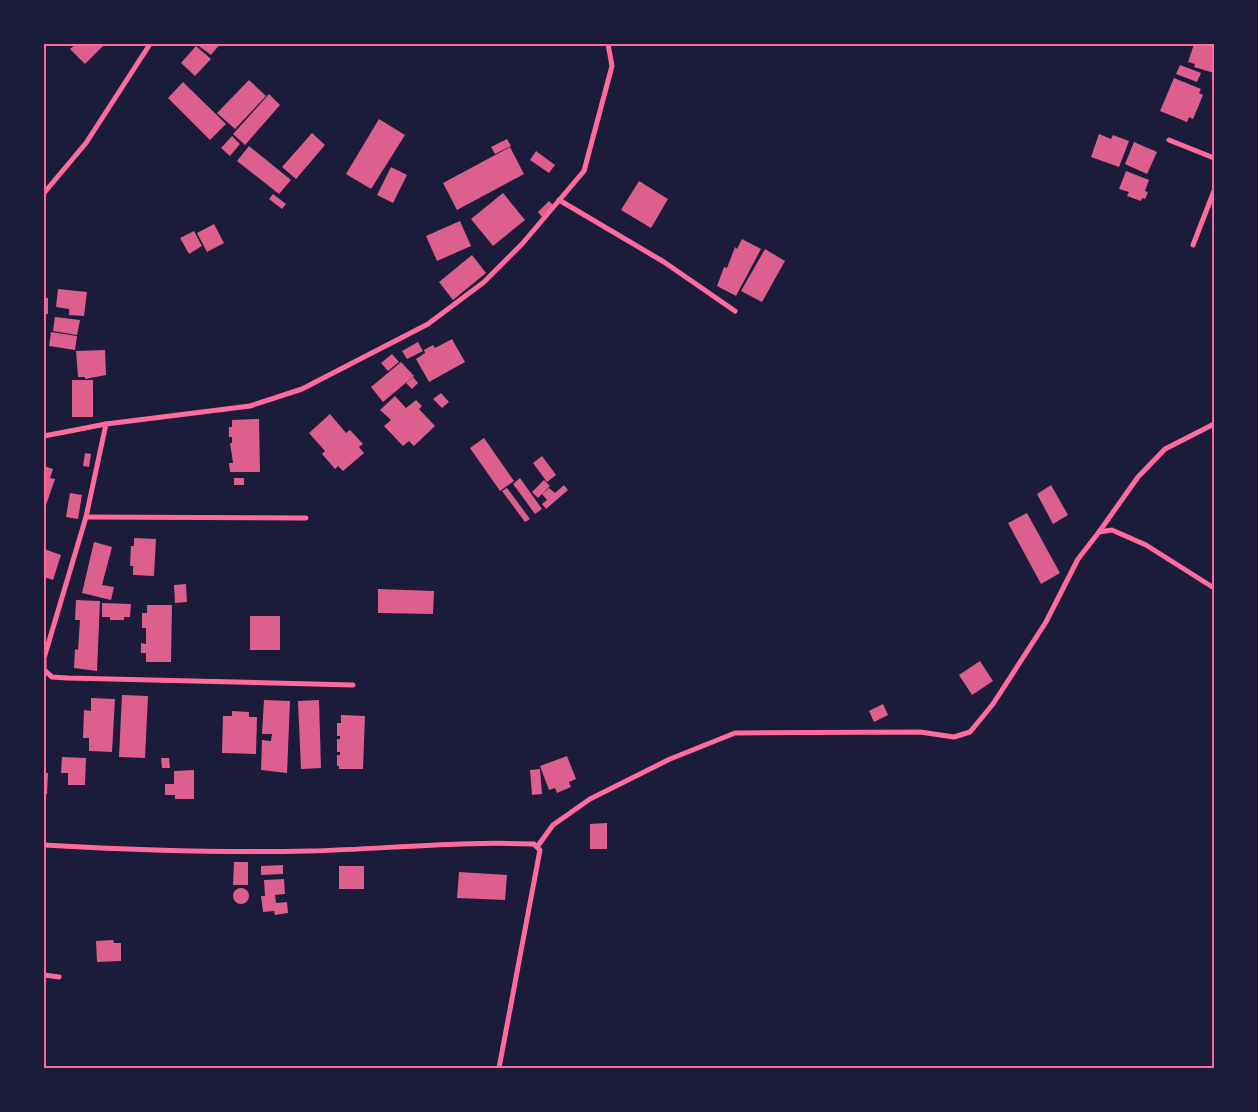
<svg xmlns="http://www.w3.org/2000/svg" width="1258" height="1112" viewBox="0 0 1258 1112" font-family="Inter,sans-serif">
<rect width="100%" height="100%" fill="#1b1b3a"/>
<g fill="#dd5f8e">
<path d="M 76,44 L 105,44 L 85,64 L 70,49 Z"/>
<path d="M 196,44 L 220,44 L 211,55 Z"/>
<path d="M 1194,44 L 1214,44 L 1214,73 L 1194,67 L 1195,64 L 1188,62 Z"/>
<path d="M 196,46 L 211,59 L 195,76 L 181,63 Z"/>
<path d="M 1180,65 L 1201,73 L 1197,82 L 1176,74 Z"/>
<path d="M 1174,78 L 1201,89 L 1199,93 L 1203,95 L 1193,119 L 1189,117 L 1187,122 L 1160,111 Z"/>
<path d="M 249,80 L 266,96 L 235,129 L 217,113 Z"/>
<path d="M 183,82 L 226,124 L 210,140 L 168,98 Z"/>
<path d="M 269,94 L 280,105 L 245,145 L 233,134 Z"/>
<path d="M 379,119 L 405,135 L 371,189 L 346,174 Z"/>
<path d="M 312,133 L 325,145 L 296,179 L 282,167 Z"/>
<path d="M 1099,134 L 1111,139 L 1113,135 L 1129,141 L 1119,167 L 1091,157 Z"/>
<path d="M 232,136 L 240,144 L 230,156 L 221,148 Z"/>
<path d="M 507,139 L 511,146 L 495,154 L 491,147 Z"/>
<path d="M 1134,142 L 1157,152 L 1147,174 L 1125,164 Z"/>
<path d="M 249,146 L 291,180 L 279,194 L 237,161 Z"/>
<path d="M 510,147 L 524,174 L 457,210 L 443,183 Z"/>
<path d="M 536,151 L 555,165 L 549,173 L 530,160 Z"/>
<path d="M 391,167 L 407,175 L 393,203 L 377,195 Z"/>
<path d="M 1126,171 L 1149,180 L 1145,191 L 1148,192 L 1145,199 L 1142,198 L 1141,201 L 1127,196 L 1129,192 L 1119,189 Z"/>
<path d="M 639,181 L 668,199 L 651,228 L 621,210 Z"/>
<path d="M 503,193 L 525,220 L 493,246 L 471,219 Z"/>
<path d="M 273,194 L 286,204 L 282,209 L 269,199 Z"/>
<path d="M 549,201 L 554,206 L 542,217 L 538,212 Z"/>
<path d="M 460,221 L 471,246 L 437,261 L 426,236 Z"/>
<path d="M 214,224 L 224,243 L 207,252 L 197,233 Z"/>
<path d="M 194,231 L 202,246 L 189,254 L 180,238 Z"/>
<path d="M 742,239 L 761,249 L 736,296 L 717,286 L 724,267 L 727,268 L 735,247 L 737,249 Z"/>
<path d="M 765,249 L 785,261 L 762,302 L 741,291 Z"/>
<path d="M 472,255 L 486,273 L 453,300 L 439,282 Z"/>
<path d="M 58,289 L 87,292 L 84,316 L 69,315 L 69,309 L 56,307 Z"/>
<rect x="44" y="298" width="4" height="16"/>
<path d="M 55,317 L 80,320 L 77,335 L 53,331 Z"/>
<path d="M 51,332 L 77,336 L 75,350 L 49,346 Z"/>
<path d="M 452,339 L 465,362 L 429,382 L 416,359 L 425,353 L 424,350 L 433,345 L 435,348 Z"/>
<path d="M 418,342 L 423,351 L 407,359 L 402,351 Z"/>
<path d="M 105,350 L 106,375 L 85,379 L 85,377 L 78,377 L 76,351 Z"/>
<path d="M 392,354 L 399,362 L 388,371 L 381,363 Z"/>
<path d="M 401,362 L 414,376 L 383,402 L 371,387 Z"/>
<path d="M 413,377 L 418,383 L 412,389 L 406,383 Z"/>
<rect x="72" y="380" width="21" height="37"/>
<path d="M 441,393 L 449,402 L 442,408 L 433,399 Z"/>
<path d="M 395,396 L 406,408 L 416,400 L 422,406 L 419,409 L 435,426 L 414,446 L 409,441 L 403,446 L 384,426 L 391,420 L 380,410 Z"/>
<path d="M 330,414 L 346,433 L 350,430 L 363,444 L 359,447 L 364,453 L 343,471 L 338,466 L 335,469 L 322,454 L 325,451 L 309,433 Z"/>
<path d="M 259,419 L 260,472 L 230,472 L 229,463 L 233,463 L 230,443 L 232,443 L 232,437 L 229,437 L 229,427 L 232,427 L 232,420 Z"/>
<path d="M 484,438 L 514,481 L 500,491 L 470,448 Z"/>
<path d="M 85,453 L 91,454 L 89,467 L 83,466 Z"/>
<path d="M 542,456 L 556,475 L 547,482 L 533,463 Z"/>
<path d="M 44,466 L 53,469 L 50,478 L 55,479 L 44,511 Z"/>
<rect x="234" y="478" width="10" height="7"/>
<path d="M 520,478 L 542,509 L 535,514 L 513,484 Z"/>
<path d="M 544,480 L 550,486 L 538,498 L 532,492 Z"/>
<path d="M 564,485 L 568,490 L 546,509 L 542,504 L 547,500 L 542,494 L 549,488 L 555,493 Z"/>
<path d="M 1051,485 L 1068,515 L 1053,524 L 1037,494 Z"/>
<path d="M 507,488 L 530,519 L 525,522 L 502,491 Z"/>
<path d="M 70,493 L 82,495 L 78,519 L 66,517 Z"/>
<path d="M 1027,513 L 1060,573 L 1041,584 L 1008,523 Z"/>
<path d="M 134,538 L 156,539 L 154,576 L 133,575 L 133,566 L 130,566 L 131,546 L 134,546 Z"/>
<path d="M 94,542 L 112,547 L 102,585 L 114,587 L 111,600 L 82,593 Z"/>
<path d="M 44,549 L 61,555 L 53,580 L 44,577 Z"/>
<path d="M 186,584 L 187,602 L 175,603 L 174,585 Z"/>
<path d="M 378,589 L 434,591 L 433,614 L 378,613 Z"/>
<path d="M 76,600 L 100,601 L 97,671 L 74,668 L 75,649 L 78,650 L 80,620 L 75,620 Z"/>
<path d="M 102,603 L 131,604 L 130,617 L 124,617 L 124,620 L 110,620 L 110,617 L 102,617 Z"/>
<path d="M 147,605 L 172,605 L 171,662 L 146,662 L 146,653 L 141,653 L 141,643 L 146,644 L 146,628 L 142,628 L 142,613 L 147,613 Z"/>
<rect x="250" y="616" width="30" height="34"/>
<path d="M 980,661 L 993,681 L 972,695 L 959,675 Z"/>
<path d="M 122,695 L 148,696 L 145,758 L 119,757 Z"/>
<path d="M 91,698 L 115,699 L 112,752 L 89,751 L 89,738 L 83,738 L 84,710 L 91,711 Z"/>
<path d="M 264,700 L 290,701 L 287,773 L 261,770 L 262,740 L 271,741 L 272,734 L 262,734 Z"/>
<path d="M 319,700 L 321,768 L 301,769 L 298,701 Z"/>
<path d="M 883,704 L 888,715 L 874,722 L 869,711 Z"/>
<path d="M 232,711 L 249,712 L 249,717 L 257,717 L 256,754 L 222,753 L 223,716 L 232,716 Z"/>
<path d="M 341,715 L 365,716 L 363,769 L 339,769 L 339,766 L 337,766 L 337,755 L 340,755 L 340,752 L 337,752 L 337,739 L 340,739 L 340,736 L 337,736 L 337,723 L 341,723 Z"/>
<path d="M 567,756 L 576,779 L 569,782 L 571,787 L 557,793 L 555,788 L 549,790 L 540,766 Z"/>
<path d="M 62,757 L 86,758 L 85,785 L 68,785 L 68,773 L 61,773 Z"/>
<path d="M 161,758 L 169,758 L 170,768 L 162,768 Z"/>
<path d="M 540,769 L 542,794 L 532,795 L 530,770 Z"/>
<path d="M 194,770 L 194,799 L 175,799 L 175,795 L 165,795 L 165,784 L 174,784 L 174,771 Z"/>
<path d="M 44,773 L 48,773 L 47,794 L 44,794 Z"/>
<path d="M 607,823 L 607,849 L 590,849 L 590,824 Z"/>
<path d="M 234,862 L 248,862 L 248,885 L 233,885 Z"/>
<path d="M 283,865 L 283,874 L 261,875 L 261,866 Z"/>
<rect x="339" y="866" width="25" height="23"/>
<path d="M 459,872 L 507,875 L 505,900 L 457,898 Z"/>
<path d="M 284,879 L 285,894 L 275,895 L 276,903 L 287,902 L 288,913 L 275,915 L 274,911 L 263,912 L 261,896 L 265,896 L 264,880 Z"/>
<circle cx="241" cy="896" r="8"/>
<path d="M 113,940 L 114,943 L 121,943 L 121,961 L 97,962 L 96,941 Z"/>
</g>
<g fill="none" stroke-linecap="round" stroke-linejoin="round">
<g stroke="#ff6b9d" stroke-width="5">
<path d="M 1169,140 L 1214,158"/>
<path d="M 44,193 L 86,143 L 150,44"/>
<path d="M 559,200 L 664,262 L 735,311"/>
<path d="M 1193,245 L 1214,191"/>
<path d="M 106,424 L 86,517 L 44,658 L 44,670 L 52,677 L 68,678 L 353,685"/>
<path d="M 44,436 L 106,424 L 250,406 L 302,389 L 428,324 L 484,282 L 522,244 L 584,171 L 612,66 L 608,44"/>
<path d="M 86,517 L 306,518"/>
<path d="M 1099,532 L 1138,477 L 1165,449 L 1214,424"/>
<path d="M 44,845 C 132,850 221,853 310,851 C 385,849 459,841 534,844 L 540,850 L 499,1068"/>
<path d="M 537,847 L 553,825 L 590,799 L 670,759 L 735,733 L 920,732 L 954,737 L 970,732 L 993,704 L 1046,622 L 1078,559 L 1099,532 L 1112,530 L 1146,545 L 1214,588"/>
<path d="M 44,975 L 59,977"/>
</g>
</g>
<rect width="1258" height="1112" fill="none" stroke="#1b1b3a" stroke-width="90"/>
<rect x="45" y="45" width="1168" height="1022" fill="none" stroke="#ff6b9d" stroke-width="2"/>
</svg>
